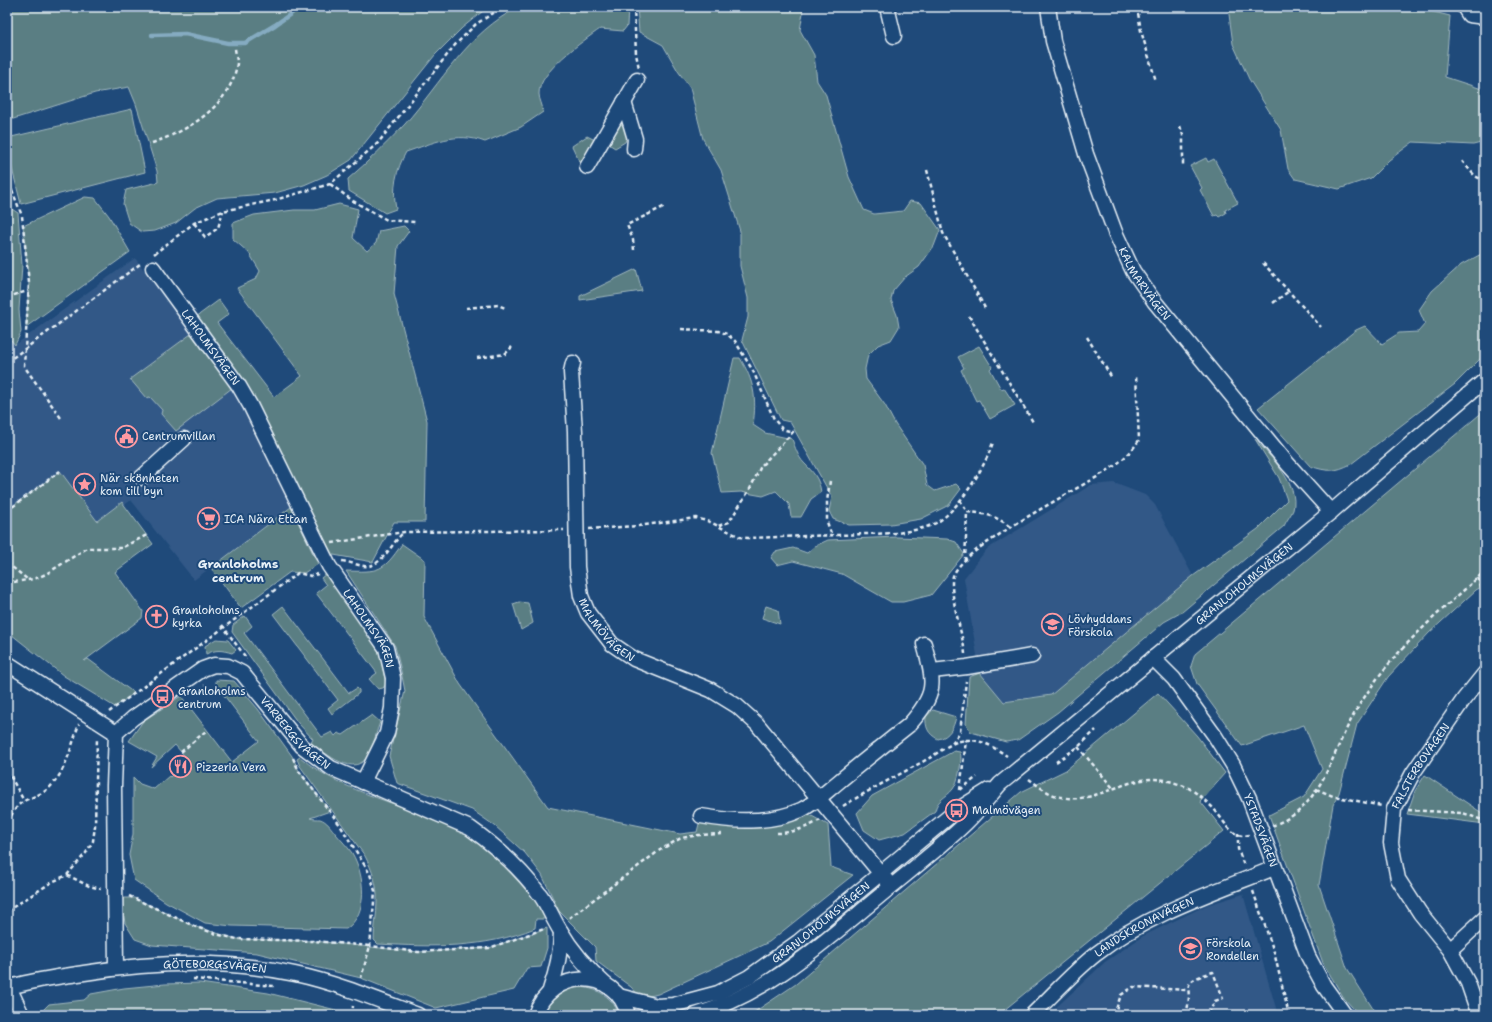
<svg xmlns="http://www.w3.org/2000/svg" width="1492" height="1022" viewBox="0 0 1492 1022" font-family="'Shantell Sans',sans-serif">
<rect width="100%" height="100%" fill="#1f4a7a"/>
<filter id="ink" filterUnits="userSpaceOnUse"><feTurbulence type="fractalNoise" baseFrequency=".025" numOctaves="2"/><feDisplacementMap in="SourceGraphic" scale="8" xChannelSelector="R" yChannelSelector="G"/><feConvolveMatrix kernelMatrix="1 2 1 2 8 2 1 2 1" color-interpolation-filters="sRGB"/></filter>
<g filter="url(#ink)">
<g fill="#315887">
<path d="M 135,258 L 239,398 L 291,507 L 194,580 L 131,500 L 7,595 L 7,335 L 15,345 Z"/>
<path d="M 1114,483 L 1145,495 L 1155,505 L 1193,576 L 1051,695 L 1004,702 L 980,673 L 964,578 L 987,549 L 1091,485 Z"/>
<path d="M 1243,894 L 1278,1015 L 1048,1015 L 1105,962 L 1143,936 L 1207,905 Z"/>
</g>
<g fill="#5a7e83" stroke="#a1b8be">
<path d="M 7,7 L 488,7 L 462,28 L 435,55 L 351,160 L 327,175 L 304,185 L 275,193 L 217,198 L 195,208 L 176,223 L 155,231 L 142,232 L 129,223 L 123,204 L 126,190 L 158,182 L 157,171 L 136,104 L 129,87 L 95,93 L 7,121 Z"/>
<path d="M 519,7 L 628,7 L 627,26 L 623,31 L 600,29 C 583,41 538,72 539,94 C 539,100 543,105 543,112 L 521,127 L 485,142 C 456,131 433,143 406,152 C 396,170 392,189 396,209 L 385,213 L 349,191 L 348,179 C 368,162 387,143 405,124 C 441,83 468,32 519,7 Z"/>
<path d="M 637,7 L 800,7 L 803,13 L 800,30 L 814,55 L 817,81 L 826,95 L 849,177 L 864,210 L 874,214 L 903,211 L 910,201 L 921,203 L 940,230 L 934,246 L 919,267 L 905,277 L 893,291 L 891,300 L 897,315 L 899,327 L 891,340 L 878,345 L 868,355 L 865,369 L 866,379 L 885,405 L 895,424 L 923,465 L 927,485 L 935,491 L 956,484 L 961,489 L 949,505 L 921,519 L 891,524 L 849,525 L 833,519 L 829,511 L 832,497 L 790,422 L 781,420 L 742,340 L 748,317 L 748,298 L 740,266 L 740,231 L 721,170 L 703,139 L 690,88 L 678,71 L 663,45 L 639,32 Z"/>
<path d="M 1228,7 L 1414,7 L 1450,16 L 1445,77 L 1485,90 L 1485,142 L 1473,145 L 1413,142 L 1389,160 L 1371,178 L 1339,189 L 1295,179 L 1288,169 L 1281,130 L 1249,79 L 1233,44 Z"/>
<path d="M 132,109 L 145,172 L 21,204 L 7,149 L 7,138 Z"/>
<path d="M 624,123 L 627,136 L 625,142 L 615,148 L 607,143 L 615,126 Z"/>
<path d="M 587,136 L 597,141 L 581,165 L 572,146 Z"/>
<path d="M 1206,158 L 1208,162 L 1214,159 L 1238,203 L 1225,210 L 1226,213 L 1219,217 L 1217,215 L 1214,216 L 1200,190 L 1202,188 L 1190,166 Z"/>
<path d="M 85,197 L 95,198 L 109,216 L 130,252 L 26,327 L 29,283 L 23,226 Z"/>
<path d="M 339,204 L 358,209 L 353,238 L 367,251 L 376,243 L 379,231 L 404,226 L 409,231 L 398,246 L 394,294 L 427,421 L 425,522 L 394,522 L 373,562 L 328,554 L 196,317 L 219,300 L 229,314 L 217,323 L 274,397 L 302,376 L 237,288 L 256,279 L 260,271 L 249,253 L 233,239 L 233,223 L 254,215 L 294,210 L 315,210 Z"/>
<path d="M 7,206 L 18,213 L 22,265 L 19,310 L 21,332 L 15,345 L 11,340 L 7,354 Z"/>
<path d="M 1485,252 L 1485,354 L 1455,384 L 1351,464 C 1335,472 1328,472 1310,466 L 1258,408 L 1356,330 L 1365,326 L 1382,344 L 1399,333 L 1418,332 L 1425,324 L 1419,310 L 1432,291 L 1461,265 Z"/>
<path d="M 636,269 L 642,291 L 580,300 L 580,296 Z"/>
<path d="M 191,334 L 232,388 L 176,431 L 161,414 L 162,410 L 150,397 L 146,398 L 130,379 Z"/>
<path d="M 979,346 L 992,367 L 990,369 L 1001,389 L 1004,388 L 1015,405 L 990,419 L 979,400 L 976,401 L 961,370 L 964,368 L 958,357 Z"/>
<path d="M 734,358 L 740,358 C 754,381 757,398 753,425 L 765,433 L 792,439 C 795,447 798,457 804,463 C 813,472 819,478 821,492 L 811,499 L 801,517 L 791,517 L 789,504 L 776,491 L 763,496 L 741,492 L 722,493 L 712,453 Z"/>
<path d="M 1485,410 L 1485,585 L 1476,590 L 1429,633 L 1388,677 L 1357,724 L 1339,793 L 1333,805 L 1319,885 L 1347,968 L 1377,1015 L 1359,1015 L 1344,998 L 1323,963 L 1269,815 L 1304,797 L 1322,769 L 1304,725 L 1242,746 L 1197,684 L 1191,666 L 1195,654 Z"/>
<path d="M 1255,439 C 1270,457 1300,484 1293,510 C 1291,515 1286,521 1284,526 L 1182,612 L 1164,622 L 1058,712 L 1018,740 L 1006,742 L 971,732 L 966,724 L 969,677 L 980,673 L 1004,702 L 1051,695 L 1193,576 L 1258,529 L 1287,500 L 1279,478 Z"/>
<path d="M 60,471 L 97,521 L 122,502 L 153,544 L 115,572 L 143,611 L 142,618 L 84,661 L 88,659 L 134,693 L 115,707 L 64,676 L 7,631 L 7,510 Z"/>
<path d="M 291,507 L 318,564 L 304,573 L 290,572 L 241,608 L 211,568 Z"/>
<path d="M 897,537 L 947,539 L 956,542 L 964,554 L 931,595 L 903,602 L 891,602 L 842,574 L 793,561 L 777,565 L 771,558 L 775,552 L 793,548 L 807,553 L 815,546 L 828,540 Z"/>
<path d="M 402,544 L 425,560 L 424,617 L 460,684 L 548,807 L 680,834 L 697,832 L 701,816 L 741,821 L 801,810 L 828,825 L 831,867 L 853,875 L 769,942 L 658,994 L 641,998 L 631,987 L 596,961 L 595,947 L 559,911 L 542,875 L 525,853 L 495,826 L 472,810 L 397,783 L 389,756 L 405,691 L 401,671 L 395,646 L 346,571 C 379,572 383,572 402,544 Z"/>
<path d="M 326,574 L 370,637 L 380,654 L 386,684 L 383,688 L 378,689 L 369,679 L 377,673 L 316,593 L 326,585 L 321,578 Z"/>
<path d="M 519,602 L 528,603 L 533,623 L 521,630 L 513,604 Z"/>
<path d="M 283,606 L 349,693 L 357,688 L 359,690 L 359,693 L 332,714 L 328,708 L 338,700 L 273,614 Z"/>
<path d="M 766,606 L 778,610 L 780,624 L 762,618 Z"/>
<path d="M 245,616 L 252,626 L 244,633 L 322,737 L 332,732 L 335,736 L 338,733 L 343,735 L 372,715 L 380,722 C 376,732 374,745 369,754 C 355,780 326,753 311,743 L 313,739 L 298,723 L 232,632 L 233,625 Z"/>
<path d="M 216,639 L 228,640 L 236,650 L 232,653 C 222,650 216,649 206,654 L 205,646 Z"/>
<path d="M 216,680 L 234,681 L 258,709 L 292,756 L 299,771 L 330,811 L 310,818 C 313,819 317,819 320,819 C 327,821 331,828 336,834 C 341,840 347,846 352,853 C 365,875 369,914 346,929 L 232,926 L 205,923 L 166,902 L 134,880 L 129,855 L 133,834 L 133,777 L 140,784 L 154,789 L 169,776 L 170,777 L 188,760 L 175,745 L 151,767 L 157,757 L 129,741 L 143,721 L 181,696 L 232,762 L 259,741 L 216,685 Z"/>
<path d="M 1158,693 L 1197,736 L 1225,773 L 1200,801 L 1224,831 L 998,1015 L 750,1015 L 796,984 L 1021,792 L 1066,770 Z"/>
<path d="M 933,710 L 956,717 C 954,727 949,737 938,739 C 928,734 925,727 926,716 Z"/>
<path d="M 954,751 L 960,752 C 963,759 958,783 953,789 C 946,798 937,799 935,811 L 905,833 L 879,840 L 864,830 L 857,813 L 872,796 Z"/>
<path d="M 300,757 C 345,795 405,803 457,829 C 480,840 500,858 517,876 C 528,890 539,903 545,919 L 536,919 L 535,928 C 484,949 432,947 378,944 L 374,940 C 374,927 377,915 377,902 C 378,885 372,870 365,856 L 300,766 L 297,759 Z"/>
<path d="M 1425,775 L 1485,815 L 1485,824 L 1407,814 L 1415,791 Z"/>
<path d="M 121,898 L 134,898 L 196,927 L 237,939 L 314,941 L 418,952 L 489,948 L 547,928 L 547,948 L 541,967 L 527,968 L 514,990 L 436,1008 L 361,978 L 257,953 L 152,945 L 135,939 L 125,923 Z"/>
<path d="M 200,983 L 268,993 L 336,1010 L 336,1015 L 40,1015 L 40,1013 L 49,1004 L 84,1000 L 91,994 L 124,988 L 165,984 Z"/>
<path d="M 572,987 C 593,986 612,994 619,1015 L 542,1015 C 549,1000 557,994 572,987 Z"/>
</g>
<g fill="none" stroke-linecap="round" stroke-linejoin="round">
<path stroke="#85abc1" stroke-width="4.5" d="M 152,35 L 185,34 L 228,43 L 245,43 L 275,25 L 292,13 L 296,7"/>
<defs>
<g id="minor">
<path d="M 887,7 L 894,36"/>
<path id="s1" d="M 1048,7 L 1053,41 L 1086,154 L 1115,232 L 1133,271 L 1154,301 L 1287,463 L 1331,512"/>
<path d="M 1464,7 L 1469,15 L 1485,17"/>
<path d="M 624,102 L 635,139 L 634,149"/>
<path d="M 587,167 L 637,80"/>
<path id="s2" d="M 153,268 L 239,386 L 250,405 L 329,566 L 386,648 L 393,678 L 392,708 L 387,733 L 363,782"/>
<path id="s3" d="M 573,363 L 571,372 L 575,431 L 577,567 L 581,596 L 588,613 L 612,644 L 634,659 L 711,690 L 737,706 L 757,724 L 891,886"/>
<path d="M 141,478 L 184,439"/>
<path id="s4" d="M 1153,658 L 1174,679 L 1215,736 L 1233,765 L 1249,798 L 1308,956 L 1324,986 L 1345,1015"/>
<path d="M 7,663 L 116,733"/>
<path d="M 932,671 L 967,667 L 1032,656"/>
<path d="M 701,816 C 734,822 769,824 801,810 C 814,804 826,792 837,783 C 861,763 885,744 909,725 C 937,694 935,683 924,644"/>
<path d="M 1450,950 L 1485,918"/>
<path id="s5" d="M 116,968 L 114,786 L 116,733 L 133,718 L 203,669 L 214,665 L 228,666 L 242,673 L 302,746 L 331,768 L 470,828 C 497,847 521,869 541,896 C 548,906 553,919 560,930 C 573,953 588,969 607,986"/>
<path d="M 9,987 L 22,1015"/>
<path id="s6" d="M 7,988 C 31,980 59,977 84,973 C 153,962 226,959 295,974 C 337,983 378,1000 418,1015"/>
<path d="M 550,990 C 557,970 561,953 561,932"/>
<path id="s7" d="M 619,996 L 657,1006 L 673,1005 L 718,993 L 749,977 L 798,942 L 957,810 L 989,790"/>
<path d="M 535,1015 C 550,969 616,966 628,1015"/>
<path id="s8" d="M 696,1015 C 768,993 819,946 876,899 C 906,874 938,850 966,823 C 978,811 989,797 1000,784 L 1331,512 L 1485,380"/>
<path id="s9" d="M 1032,1015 C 1053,995 1073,972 1096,954 C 1147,914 1215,892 1274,868"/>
<path id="s10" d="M 1479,1015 L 1468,983 L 1450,950 L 1420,913 L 1398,879 L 1391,843 L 1394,809 L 1413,773 L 1464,699 L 1485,673"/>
</g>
</defs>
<use href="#minor" stroke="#e8f1f8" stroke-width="17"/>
<g stroke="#e8f1f8" stroke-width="2.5" stroke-dasharray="4 3" stroke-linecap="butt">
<path d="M 634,7 L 636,54 L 639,68"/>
<path d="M 1137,7 L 1141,31 L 1156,81"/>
<path d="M 1180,126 L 1183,135 L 1183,165"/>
<path d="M 152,143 C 188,131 232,105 237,63 C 237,58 235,52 235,47"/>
<path d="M 1462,161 L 1475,176 L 1485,181"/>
<path d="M 927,170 L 943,233 L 985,308"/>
<path d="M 7,177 L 22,216 L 29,283 L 24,366 L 61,418"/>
<path d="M 330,184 L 353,201 L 387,220 L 415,222"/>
<path d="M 194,223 L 205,237 L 218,228 L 223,211"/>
<path d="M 634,250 L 633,240 L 627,225 L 665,206"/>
<path d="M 154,254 L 194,223 L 223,211 L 275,200 L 330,184 L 378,143 L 455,45 L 476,24 L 503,7"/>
<path d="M 1263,263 L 1321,327"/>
<path d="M 7,297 L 28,291"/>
<path d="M 1273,303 L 1289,291"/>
<path d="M 466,308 L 498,305 L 505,308"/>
<path d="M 969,316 L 1033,422"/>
<path d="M 681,329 L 718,331 L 727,334 L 735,341 L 753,371 L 774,419 L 782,429 L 793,432 L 761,466 L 750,489 L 729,522 L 718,526"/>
<path d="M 1087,337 L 1112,378"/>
<path d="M 477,358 L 505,354 L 512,347"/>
<path d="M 7,362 L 140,264"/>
<path d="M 830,481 L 827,501 L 827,522 L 832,536"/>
<path d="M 960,500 L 967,512 C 984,513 997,516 1010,527"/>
<path d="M 7,511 L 60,471"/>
<path d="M 589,529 L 638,526 L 696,518 L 710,522 L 740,537 L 748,538 L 897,533 C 910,531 924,529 936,523 C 958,511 986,466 993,442"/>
<path d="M 332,543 L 404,532 L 564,530"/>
<path d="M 342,561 C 349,562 357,565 364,566 C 381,569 392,542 404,532"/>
<path d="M 965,561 L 967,512"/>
<path d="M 7,563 L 27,579"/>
<path d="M 1478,578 L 1485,597"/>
<path d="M 7,583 L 34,579 L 46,574 L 87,548 L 121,548 L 147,535"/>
<path d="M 222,625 L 247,659"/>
<path d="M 965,654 C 963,634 948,592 953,576 C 958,563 978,548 990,541 C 1014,524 1039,510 1065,495 C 1090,480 1124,466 1139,440 L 1136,375"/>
<path d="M 202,692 L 205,685"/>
<path d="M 109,712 L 298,573 L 311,576 L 318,574"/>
<path d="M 952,743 L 960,732 L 966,681"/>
<path d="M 1078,747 L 1113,788"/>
<path d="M 181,752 L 207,730"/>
<path d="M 293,758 L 299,771 L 340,825 L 370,874 L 375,891 L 370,946 L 418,952 L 489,948 L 544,929"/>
<path d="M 1056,762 L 1078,747 L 1096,730"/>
<path d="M 7,770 L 24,801"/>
<path d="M 1029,779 C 1037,785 1047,793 1057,796 C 1098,808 1128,770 1169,781 C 1176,783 1186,786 1192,790 C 1199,795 1207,802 1213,808 C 1222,817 1232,841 1249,835"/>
<path d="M 1316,789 L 1333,796 L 1382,806"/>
<path d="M 960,790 L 966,740"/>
<path d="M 960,790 L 977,777"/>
<path d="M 843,806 C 869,790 897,776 924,761 C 938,754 951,740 968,740 C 983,740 995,748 1007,756"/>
<path d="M 1408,810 L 1463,813 L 1485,821"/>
<path d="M 7,822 C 12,815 16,805 24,801 C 34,796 44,794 51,786 C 66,771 72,744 79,724"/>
<path d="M 1272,826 C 1283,821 1295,816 1303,807 C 1326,783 1335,750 1350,722 C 1358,706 1369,690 1379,676 C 1410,636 1448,605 1485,571"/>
<path d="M 777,833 C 792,833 807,828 820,820"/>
<path d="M 1238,833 L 1238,849 L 1244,866"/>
<path d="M 67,875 L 89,886 L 101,889"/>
<path d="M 1253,891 L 1274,952 L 1289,1015"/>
<path d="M 129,896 L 196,927 L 220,935 L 237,939 L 314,941 L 370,946 L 361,978"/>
<path d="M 7,911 L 52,882 L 67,875 L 86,853 L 93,841 L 95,826 L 97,737"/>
<path d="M 569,918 L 660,850 L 681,838 L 699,835 L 722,834"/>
<path d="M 193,979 L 274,986"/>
<path d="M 352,1015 L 353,1006"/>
<path d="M 1114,1015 L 1121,995 L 1133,987 L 1187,990"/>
<path d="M 1185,1015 C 1197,987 1173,984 1213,972 L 1223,998 L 1215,1001 L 1208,1015"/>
</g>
<use href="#minor" stroke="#1f4a7a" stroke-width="14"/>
</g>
</g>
<defs>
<symbol id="civic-ring" viewBox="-11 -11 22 22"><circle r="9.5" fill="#1f4a7a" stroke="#ff9aa2" stroke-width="1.5"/><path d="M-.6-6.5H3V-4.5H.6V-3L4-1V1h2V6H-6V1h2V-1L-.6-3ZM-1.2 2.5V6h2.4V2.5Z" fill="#ff9aa2"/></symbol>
<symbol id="sight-ring" viewBox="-11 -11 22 22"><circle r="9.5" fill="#1f4a7a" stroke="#ff9aa2" stroke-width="1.5"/><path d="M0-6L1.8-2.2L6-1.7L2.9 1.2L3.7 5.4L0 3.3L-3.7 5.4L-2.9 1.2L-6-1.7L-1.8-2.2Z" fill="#ff9aa2"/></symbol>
<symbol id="supermarket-ring" viewBox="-11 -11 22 22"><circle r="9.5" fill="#1f4a7a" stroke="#ff9aa2" stroke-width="1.5"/><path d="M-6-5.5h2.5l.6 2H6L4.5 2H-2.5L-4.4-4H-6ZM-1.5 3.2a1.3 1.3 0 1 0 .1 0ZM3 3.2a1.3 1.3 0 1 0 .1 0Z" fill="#ff9aa2"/></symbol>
<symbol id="church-ring" viewBox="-11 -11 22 22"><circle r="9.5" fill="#1f4a7a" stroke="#ff9aa2" stroke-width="1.5"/><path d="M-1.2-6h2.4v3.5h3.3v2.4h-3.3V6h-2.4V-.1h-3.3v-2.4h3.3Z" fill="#ff9aa2"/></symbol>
<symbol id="school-ring" viewBox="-11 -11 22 22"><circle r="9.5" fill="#1f4a7a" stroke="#ff9aa2" stroke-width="1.5"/><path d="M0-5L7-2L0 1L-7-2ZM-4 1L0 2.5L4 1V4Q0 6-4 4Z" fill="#ff9aa2"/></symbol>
<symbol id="bus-ring" viewBox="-11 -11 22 22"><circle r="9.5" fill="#1f4a7a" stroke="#ff9aa2" stroke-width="1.5"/><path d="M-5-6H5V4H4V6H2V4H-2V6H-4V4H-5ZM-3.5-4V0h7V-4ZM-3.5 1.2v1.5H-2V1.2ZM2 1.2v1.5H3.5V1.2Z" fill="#ff9aa2"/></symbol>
<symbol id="restaurant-ring" viewBox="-11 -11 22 22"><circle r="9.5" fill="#1f4a7a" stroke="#ff9aa2" stroke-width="1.5"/><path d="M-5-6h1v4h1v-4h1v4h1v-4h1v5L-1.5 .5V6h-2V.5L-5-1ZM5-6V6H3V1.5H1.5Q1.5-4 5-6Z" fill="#ff9aa2"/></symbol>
</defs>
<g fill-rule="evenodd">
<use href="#civic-ring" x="114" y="424" width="25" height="25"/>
<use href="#sight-ring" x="72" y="472" width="25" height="25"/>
<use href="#supermarket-ring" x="196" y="506" width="25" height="25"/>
<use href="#church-ring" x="144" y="604" width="25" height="25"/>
<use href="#school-ring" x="1040" y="612" width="25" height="25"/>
<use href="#bus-ring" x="150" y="684" width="25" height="25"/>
<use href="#restaurant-ring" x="168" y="754" width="25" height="25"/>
<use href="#bus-ring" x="944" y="798" width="25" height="25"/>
<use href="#school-ring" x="1178" y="936" width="25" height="25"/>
</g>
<g text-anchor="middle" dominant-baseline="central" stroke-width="4" stroke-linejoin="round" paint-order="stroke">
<g font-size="11" fill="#e8f1f8" stroke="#1f4a7a">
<text stroke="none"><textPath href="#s1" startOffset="295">KALMARVÄGEN</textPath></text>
<text stroke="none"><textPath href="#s2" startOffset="98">LAHOLMSVÄGEN</textPath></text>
<text stroke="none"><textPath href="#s8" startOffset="701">GRANLOHOLMSVÄGEN</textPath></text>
<text stroke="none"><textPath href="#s3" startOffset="277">MALMÖVÄGEN</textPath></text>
<text stroke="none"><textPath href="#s2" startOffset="422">LAHOLMSVÄGEN</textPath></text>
<text stroke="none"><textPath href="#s5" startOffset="465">VARBERGSVÄGEN</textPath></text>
<text stroke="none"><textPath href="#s10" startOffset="281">FALSTERBOVÄGEN</textPath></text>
<text stroke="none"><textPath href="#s4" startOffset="205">YSTADSVÄGEN</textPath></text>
<text stroke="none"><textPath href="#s7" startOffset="227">GRANLOHOLMSVÄGEN</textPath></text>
<text stroke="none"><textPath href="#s9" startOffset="144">LANDSKRONAVÄGEN</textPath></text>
<text stroke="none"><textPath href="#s6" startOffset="210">GÖTEBORGSVÄGEN</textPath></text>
</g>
<g font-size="11" fill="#e8f1f8" stroke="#1f4a7a" text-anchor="start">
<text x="142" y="436">Centrumvillan</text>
<text x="100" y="478">När skönheten<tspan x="100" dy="13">kom till byn</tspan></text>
<text x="224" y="519">ICA Nära Ettan</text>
<text x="172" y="610">Granloholms<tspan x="172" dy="13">kyrka</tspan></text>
<text x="1068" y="619">Lövhyddans<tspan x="1068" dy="13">Förskola</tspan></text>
<text x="178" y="691">Granloholms<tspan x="178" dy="13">centrum</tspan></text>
<text x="196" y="767">Pizzeria Vera</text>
<text x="972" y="810">Malmövägen</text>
<text x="1206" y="943">Förskola<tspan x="1206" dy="13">Rondellen</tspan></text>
</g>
<g font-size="12" font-weight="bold" fill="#e8f1f8" stroke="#1f4a7a">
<text x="238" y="564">Granloholms<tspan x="238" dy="14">centrum</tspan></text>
</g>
</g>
<rect width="1492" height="1022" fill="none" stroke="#1f4a7a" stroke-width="24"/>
<rect x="12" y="12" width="1468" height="998" fill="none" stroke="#e8f1f8" stroke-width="1.5" filter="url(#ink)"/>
</svg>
